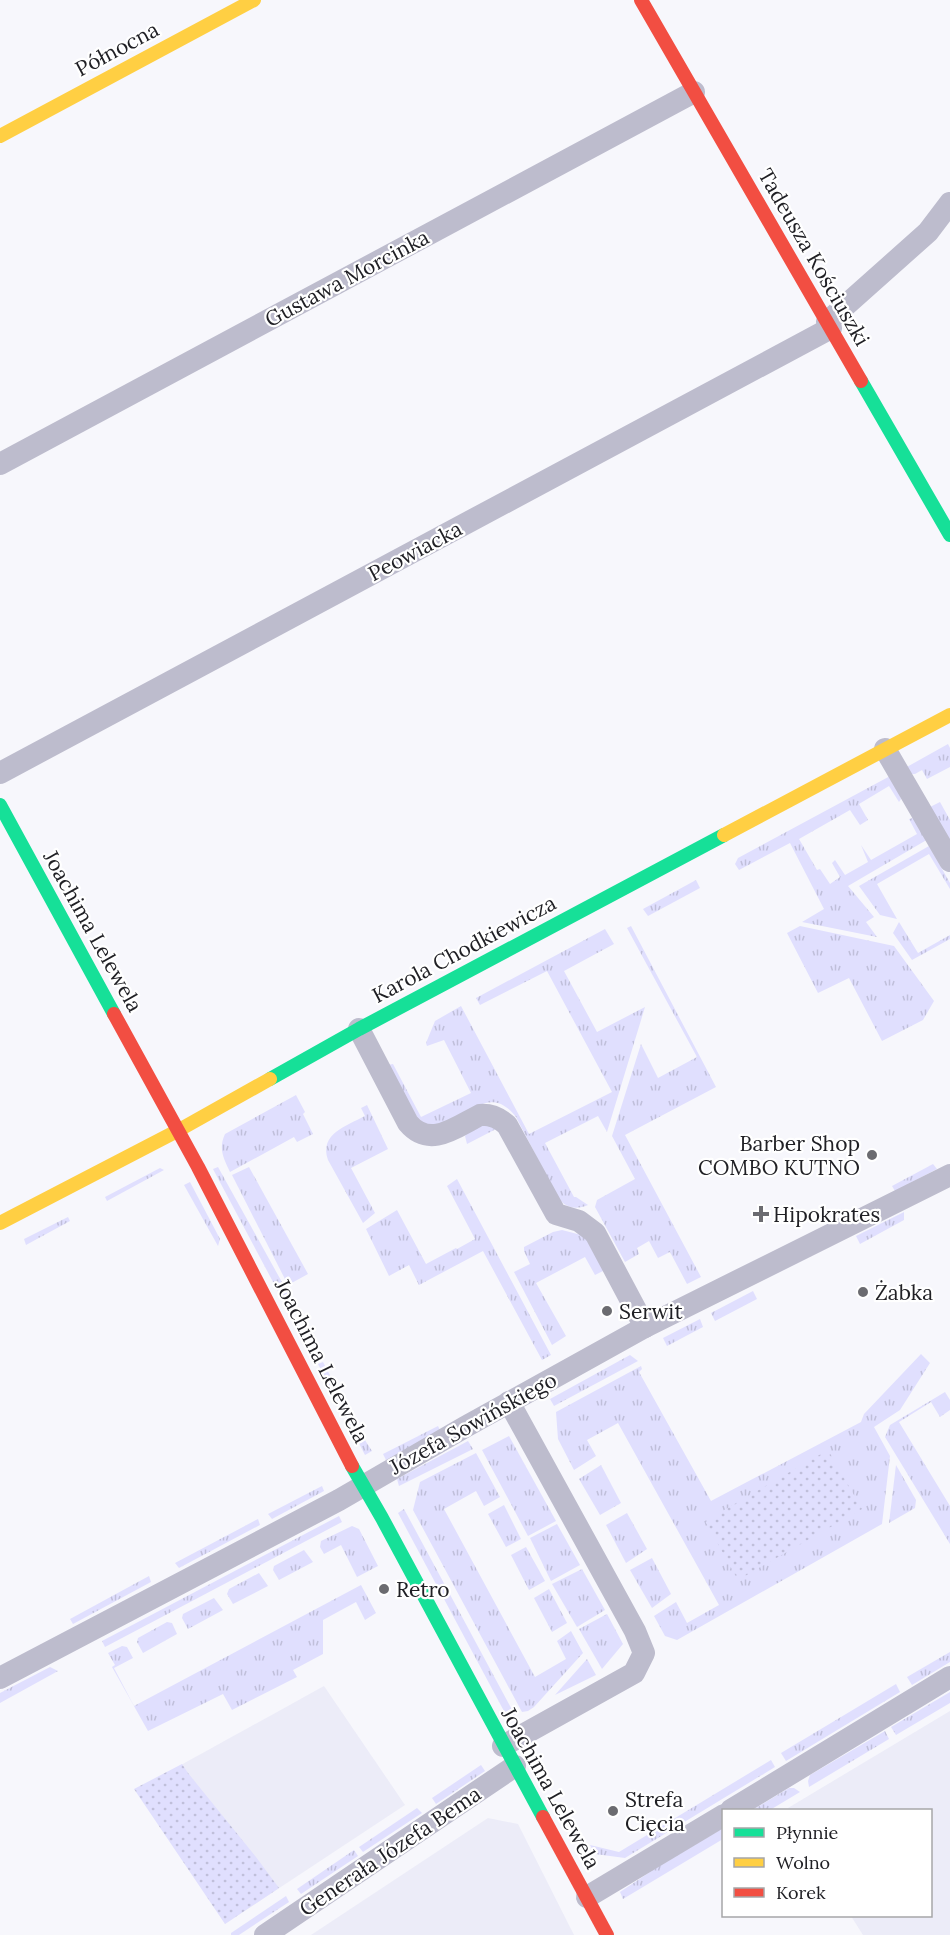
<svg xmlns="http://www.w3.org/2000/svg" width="950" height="1935" viewBox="0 0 950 1935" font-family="Lora,serif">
<defs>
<pattern id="grass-tufts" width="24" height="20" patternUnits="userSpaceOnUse" patternTransform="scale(1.5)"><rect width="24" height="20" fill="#e0dffe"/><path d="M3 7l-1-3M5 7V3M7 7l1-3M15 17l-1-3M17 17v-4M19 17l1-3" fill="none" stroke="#c0bfda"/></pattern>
<pattern id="park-dots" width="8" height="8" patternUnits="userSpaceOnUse" patternTransform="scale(1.5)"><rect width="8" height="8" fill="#e0dffe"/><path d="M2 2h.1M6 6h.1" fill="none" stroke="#c0bfda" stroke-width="1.8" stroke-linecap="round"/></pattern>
</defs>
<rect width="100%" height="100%" fill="#f7f7fc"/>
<g fill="#ececf8">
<path d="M 324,1686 L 405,1805 L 225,1924 L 161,1776 Z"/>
<path d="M 950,1711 L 950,1935 L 863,1935 L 851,1916 L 930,1916 L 930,1810 L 790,1810 L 788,1808 Z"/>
<path d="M 488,1818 L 518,1824 L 574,1935 L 311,1935 Z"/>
</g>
<g fill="url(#grass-tufts)">
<path d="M 948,744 L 950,748 L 950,767 L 927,779 L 922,770 L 915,774 L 908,774 L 905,768 Z"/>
<path d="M 892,775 L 901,799 L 899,802 L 889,786 L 859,804 L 868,820 L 860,825 L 850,810 L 799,839 L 817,870 L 820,869 L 830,884 L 840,877 L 832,863 L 835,860 L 845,875 L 868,862 L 861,845 L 871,860 L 917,834 L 909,819 L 913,818 L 930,838 L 848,886 L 874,917 L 866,922 L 877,937 L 802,922 L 824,909 L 790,843 L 739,870 L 735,864 L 738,858 Z"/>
<path d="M 940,802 L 950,820 L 950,849 L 930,807 Z"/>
<path d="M 929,846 L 950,883 L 950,889 L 929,854 L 877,884 L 897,919 L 880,915 L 859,886 Z"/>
<path d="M 696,880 L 700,888 L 648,916 L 643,909 Z"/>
<path d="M 899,922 L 918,953 L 950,935 L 950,939 L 912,960 L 893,933 Z"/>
<path d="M 631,926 L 716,1087 L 625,1135 L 701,1277 L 687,1284 L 670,1252 L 658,1258 L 649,1241 L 637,1248 L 639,1254 L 625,1262 L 595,1207 L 597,1200 L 635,1179 L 612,1136 L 641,1044 L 658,1078 L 697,1057 L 627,928 Z"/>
<path d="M 800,926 L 894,946 L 934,1001 L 923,1020 L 882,1041 L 849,978 L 818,993 L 787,933 Z"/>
<path d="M 605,929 L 614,944 L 564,971 L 597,1032 L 645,1007 L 607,1132 L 598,1116 L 545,1143 L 574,1197 L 576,1197 L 588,1205 C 576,1210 566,1208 558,1198 L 516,1117 C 489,1082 467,1119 441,1126 C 435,1127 427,1126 422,1126 L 387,1065 L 393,1064 L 421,1117 L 471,1093 L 444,1040 L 427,1046 L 426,1043 L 435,1021 L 461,1006 L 529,1134 L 612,1092 L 547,971 L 480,1005 L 476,998 Z"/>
<path d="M 296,1095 L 305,1112 L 303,1114 L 313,1134 L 297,1142 L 294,1137 L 230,1172 C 224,1159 218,1149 225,1134 Z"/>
<path d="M 367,1105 L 388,1149 L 351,1168 L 375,1213 L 363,1223 L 328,1160 C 319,1134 346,1126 365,1116 L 361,1108 Z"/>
<path d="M 483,1123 L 498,1128 L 467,1144 L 465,1136 L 470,1130 Z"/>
<path d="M 933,1164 L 937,1169 L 895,1191 L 892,1186 Z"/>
<path d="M 218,1167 L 288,1293 L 281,1297 L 213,1169 Z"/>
<path d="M 249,1167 L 308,1274 L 288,1285 L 232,1175 Z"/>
<path d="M 160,1168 L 164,1170 L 107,1201 L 105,1197 Z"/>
<path d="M 457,1179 L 551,1355 L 542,1360 L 483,1251 L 419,1285 L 409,1265 L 389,1276 L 366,1229 L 397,1210 L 426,1264 L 456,1248 L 457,1249 L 475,1239 L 447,1186 Z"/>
<path d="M 190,1182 L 220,1239 L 218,1246 L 184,1185 Z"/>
<path d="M 904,1212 L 904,1220 L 860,1244 L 856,1236 Z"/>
<path d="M 68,1217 L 70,1221 L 26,1245 L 24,1239 Z"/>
<path d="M 562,1230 L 585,1236 L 607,1269 L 595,1275 L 585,1257 L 536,1283 L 566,1336 L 552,1345 L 514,1272 L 530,1264 L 524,1251 L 524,1247 L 553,1232 Z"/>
<path d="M 753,1291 L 757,1299 L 715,1321 L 711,1313 Z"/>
<path d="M 700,1319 L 703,1327 L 667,1346 L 663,1338 Z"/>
<path d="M 921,1354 L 930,1363 L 900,1410 L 874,1427 L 890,1456 L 882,1524 L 677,1640 L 665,1636 L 654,1616 L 676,1602 L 687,1623 L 719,1605 L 618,1423 L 587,1440 L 596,1456 L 574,1470 L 558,1439 L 556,1412 L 641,1366 L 642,1369 L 639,1372 L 711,1501 L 861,1422 L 864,1414 Z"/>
<path d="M 630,1355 L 638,1361 L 554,1406 L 550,1399 Z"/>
<path d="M 323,1362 L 363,1437 L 372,1451 L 365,1455 L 318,1364 Z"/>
<path d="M 945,1392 L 950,1400 L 950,1410 L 940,1417 L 931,1402 L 899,1422 L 950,1506 L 950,1544 L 885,1437 L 890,1425 Z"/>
<path d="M 438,1426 L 441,1432 L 386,1460 L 383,1454 Z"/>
<path d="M 509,1436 L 556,1521 L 528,1536 L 482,1450 Z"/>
<path d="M 468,1441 L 473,1449 L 399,1486 L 397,1479 Z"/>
<path d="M 476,1453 L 500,1497 L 484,1506 L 476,1491 L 444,1509 L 535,1677 L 566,1659 L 557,1641 L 571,1631 L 583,1653 L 534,1707 L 528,1711 L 522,1712 L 413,1510 L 420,1482 Z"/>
<path d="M 601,1465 L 621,1503 L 600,1515 L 579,1479 Z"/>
<path d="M 896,1465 L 916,1500 L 915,1508 L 889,1523 Z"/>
<path d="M 322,1486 L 324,1491 L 272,1519 L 268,1514 Z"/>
<path d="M 504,1505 L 521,1539 L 506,1547 L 488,1514 Z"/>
<path d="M 404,1509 L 517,1719 L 505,1713 L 398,1513 Z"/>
<path d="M 627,1513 L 647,1549 L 626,1563 L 606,1525 Z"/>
<path d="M 339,1516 L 342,1522 L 105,1647 L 102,1641 Z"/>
<path d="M 258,1519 L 260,1525 L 179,1568 L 175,1563 Z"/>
<path d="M 557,1524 L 580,1565 L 551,1581 L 530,1538 Z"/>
<path d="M 352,1526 L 359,1529 L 378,1566 L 357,1577 L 341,1545 L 324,1554 L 320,1547 L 321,1541 Z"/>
<path d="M 526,1547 L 545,1581 L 529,1590 L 511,1555 Z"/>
<path d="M 304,1550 L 313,1562 L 279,1580 L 273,1570 L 274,1566 Z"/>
<path d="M 652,1558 L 671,1594 L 652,1608 L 630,1570 Z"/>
<path d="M 582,1569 L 605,1610 L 577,1627 L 552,1584 Z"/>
<path d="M 259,1573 L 268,1586 L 233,1604 L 227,1594 L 229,1589 Z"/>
<path d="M 149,1576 L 151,1582 L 73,1624 L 70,1619 Z"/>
<path d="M 361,1585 L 376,1613 L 365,1620 L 356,1602 L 323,1620 L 323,1654 L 293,1670 L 297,1677 L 232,1710 L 223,1694 L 148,1731 L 112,1667 L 115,1665 L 108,1653 L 122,1646 L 127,1647 L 133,1658 L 114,1668 L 134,1706 Z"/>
<path d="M 549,1589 L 567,1623 L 552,1632 L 534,1598 Z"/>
<path d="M 214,1598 L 223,1610 L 188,1629 L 182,1618 L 183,1614 Z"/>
<path d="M 607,1614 L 623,1644 L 602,1669 L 579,1629 Z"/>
<path d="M 167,1622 L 172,1623 L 177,1634 L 143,1653 L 137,1642 L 138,1638 Z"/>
<path d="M 950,1652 L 950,1662 L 912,1685 L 907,1677 Z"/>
<path d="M 587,1659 L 596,1675 L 555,1695 Z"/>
<path d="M 50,1667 L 58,1671 L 0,1703 L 0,1693 Z"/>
<path d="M 896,1684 L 900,1692 L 786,1761 L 781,1753 Z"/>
<path d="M 950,1692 L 950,1703 L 896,1735 L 891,1727 Z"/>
<path d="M 885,1731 L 889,1739 L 809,1787 L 808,1781 L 810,1775 Z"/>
<path d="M 771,1760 L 775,1767 L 625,1858 L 595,1854 L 590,1845 L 619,1852 Z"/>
<path d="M 481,1765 L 485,1771 L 436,1804 L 432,1798 Z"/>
<path d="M 789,1788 L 794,1788 L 800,1792 L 770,1810 L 755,1810 L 754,1809 Z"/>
<path d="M 417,1808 L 422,1813 L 363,1852 L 359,1847 Z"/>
<path d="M 723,1828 L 723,1839 L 623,1899 L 620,1892 L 656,1868 Z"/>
<path d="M 354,1850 L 358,1856 L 301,1894 L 297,1889 Z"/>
<path d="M 286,1896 L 289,1902 L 239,1935 L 231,1935 L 231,1933 Z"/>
</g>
<g fill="url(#park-dots)">
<path d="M 828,1450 L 862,1509 L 738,1580 L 705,1521 Z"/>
<path d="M 182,1764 L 188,1773 L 256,1857 L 279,1888 L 225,1924 L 134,1789 Z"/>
</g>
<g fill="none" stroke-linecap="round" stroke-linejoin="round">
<g stroke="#bdbccd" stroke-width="22">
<path d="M 827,322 L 928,232 L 950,203"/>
<path d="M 0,464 L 694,92"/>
<path d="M 885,749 L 950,861"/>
<path d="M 0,773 L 831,328"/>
<path d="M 359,1029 L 408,1123 C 430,1149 456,1127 480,1115 C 491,1114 499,1118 507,1125 L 556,1214 L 579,1221 L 595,1233 L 645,1327"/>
<path d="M 0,1678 L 339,1500 L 465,1427 L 645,1327 L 950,1175"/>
<path d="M 503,1746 L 634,1673 L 644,1653 L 635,1631 L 509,1402"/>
<path d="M 731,1810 L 950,1677"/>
<path d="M 587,1897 L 724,1815"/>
<path d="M 265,1935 L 515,1766"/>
</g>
<g stroke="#16e098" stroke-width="14">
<path d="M 861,381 L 950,535"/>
<path d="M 0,805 L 114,1014"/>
<path d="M 270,1079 L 359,1029 L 724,835"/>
<path d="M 352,1466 L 382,1518 L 543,1817"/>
</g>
<g stroke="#ffcf43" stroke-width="14">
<path d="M 0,136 L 254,0"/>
<path d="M 724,835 L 950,715"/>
<path d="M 0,1223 L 179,1130 L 270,1079"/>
</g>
<g stroke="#f24e42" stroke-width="14">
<path d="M 641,0 L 861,381"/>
<path d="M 114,1014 L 198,1167 L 352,1466"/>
<path d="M 543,1817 L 607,1935"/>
</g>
</g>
<g fill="#6b6b70" stroke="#fff" stroke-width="2">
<circle cx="872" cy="1155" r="6"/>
<path d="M758 1205h6v6h6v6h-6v6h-6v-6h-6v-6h6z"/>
<circle cx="863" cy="1292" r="6"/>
<circle cx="607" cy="1311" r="6"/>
<circle cx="384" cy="1589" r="6"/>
<circle cx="613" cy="1811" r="6"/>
</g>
<g text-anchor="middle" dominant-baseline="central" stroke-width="4.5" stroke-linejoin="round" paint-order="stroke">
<g font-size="21" fill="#202025" stroke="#fff">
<text transform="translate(117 49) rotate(-28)">Północna</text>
<text transform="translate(814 257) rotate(60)">Tadeusza Kościuszki</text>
<text transform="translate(347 278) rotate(-28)">Gustawa Morcinka</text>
<text transform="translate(415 551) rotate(-28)">Peowiacka</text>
<text transform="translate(93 931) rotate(61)">Joachima Lelewela</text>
<text transform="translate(464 949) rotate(-28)">Karola Chodkiewicza</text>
<text transform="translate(322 1361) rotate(63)">Joachima Lelewela</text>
<text transform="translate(473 1423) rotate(-29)">Józefa Sowińskiego</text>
<text transform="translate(551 1788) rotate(61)">Joachima Lelewela</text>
<text transform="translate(390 1851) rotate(-34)">Generała Józefa Bema</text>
</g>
<g font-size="21" fill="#202025" stroke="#fff" text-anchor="start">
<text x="860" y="1143" text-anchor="end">Barber Shop<tspan x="860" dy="24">COMBO KUTNO</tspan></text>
<text x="773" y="1214">Hipokrates</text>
<text x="875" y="1292">Żabka</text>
<text x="619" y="1311">Serwit</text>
<text x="396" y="1589">Retro</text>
<text x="625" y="1799">Strefa<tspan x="625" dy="24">Cięcia</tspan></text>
</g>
</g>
<rect x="722" y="1809" width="210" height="108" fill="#ffffff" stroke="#a6a6a8" stroke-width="1.5"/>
<rect x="734" y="1828" width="30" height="9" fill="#16e098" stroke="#a6a6a8" stroke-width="1.5"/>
<text x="776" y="1839" font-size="18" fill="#202025">Płynnie</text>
<rect x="734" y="1858" width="30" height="9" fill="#ffcf43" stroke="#a6a6a8" stroke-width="1.5"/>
<text x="776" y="1869" font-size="18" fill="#202025">Wolno</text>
<rect x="734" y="1888" width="30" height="9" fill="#f24e42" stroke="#a6a6a8" stroke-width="1.5"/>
<text x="776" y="1899" font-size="18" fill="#202025">Korek</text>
</svg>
